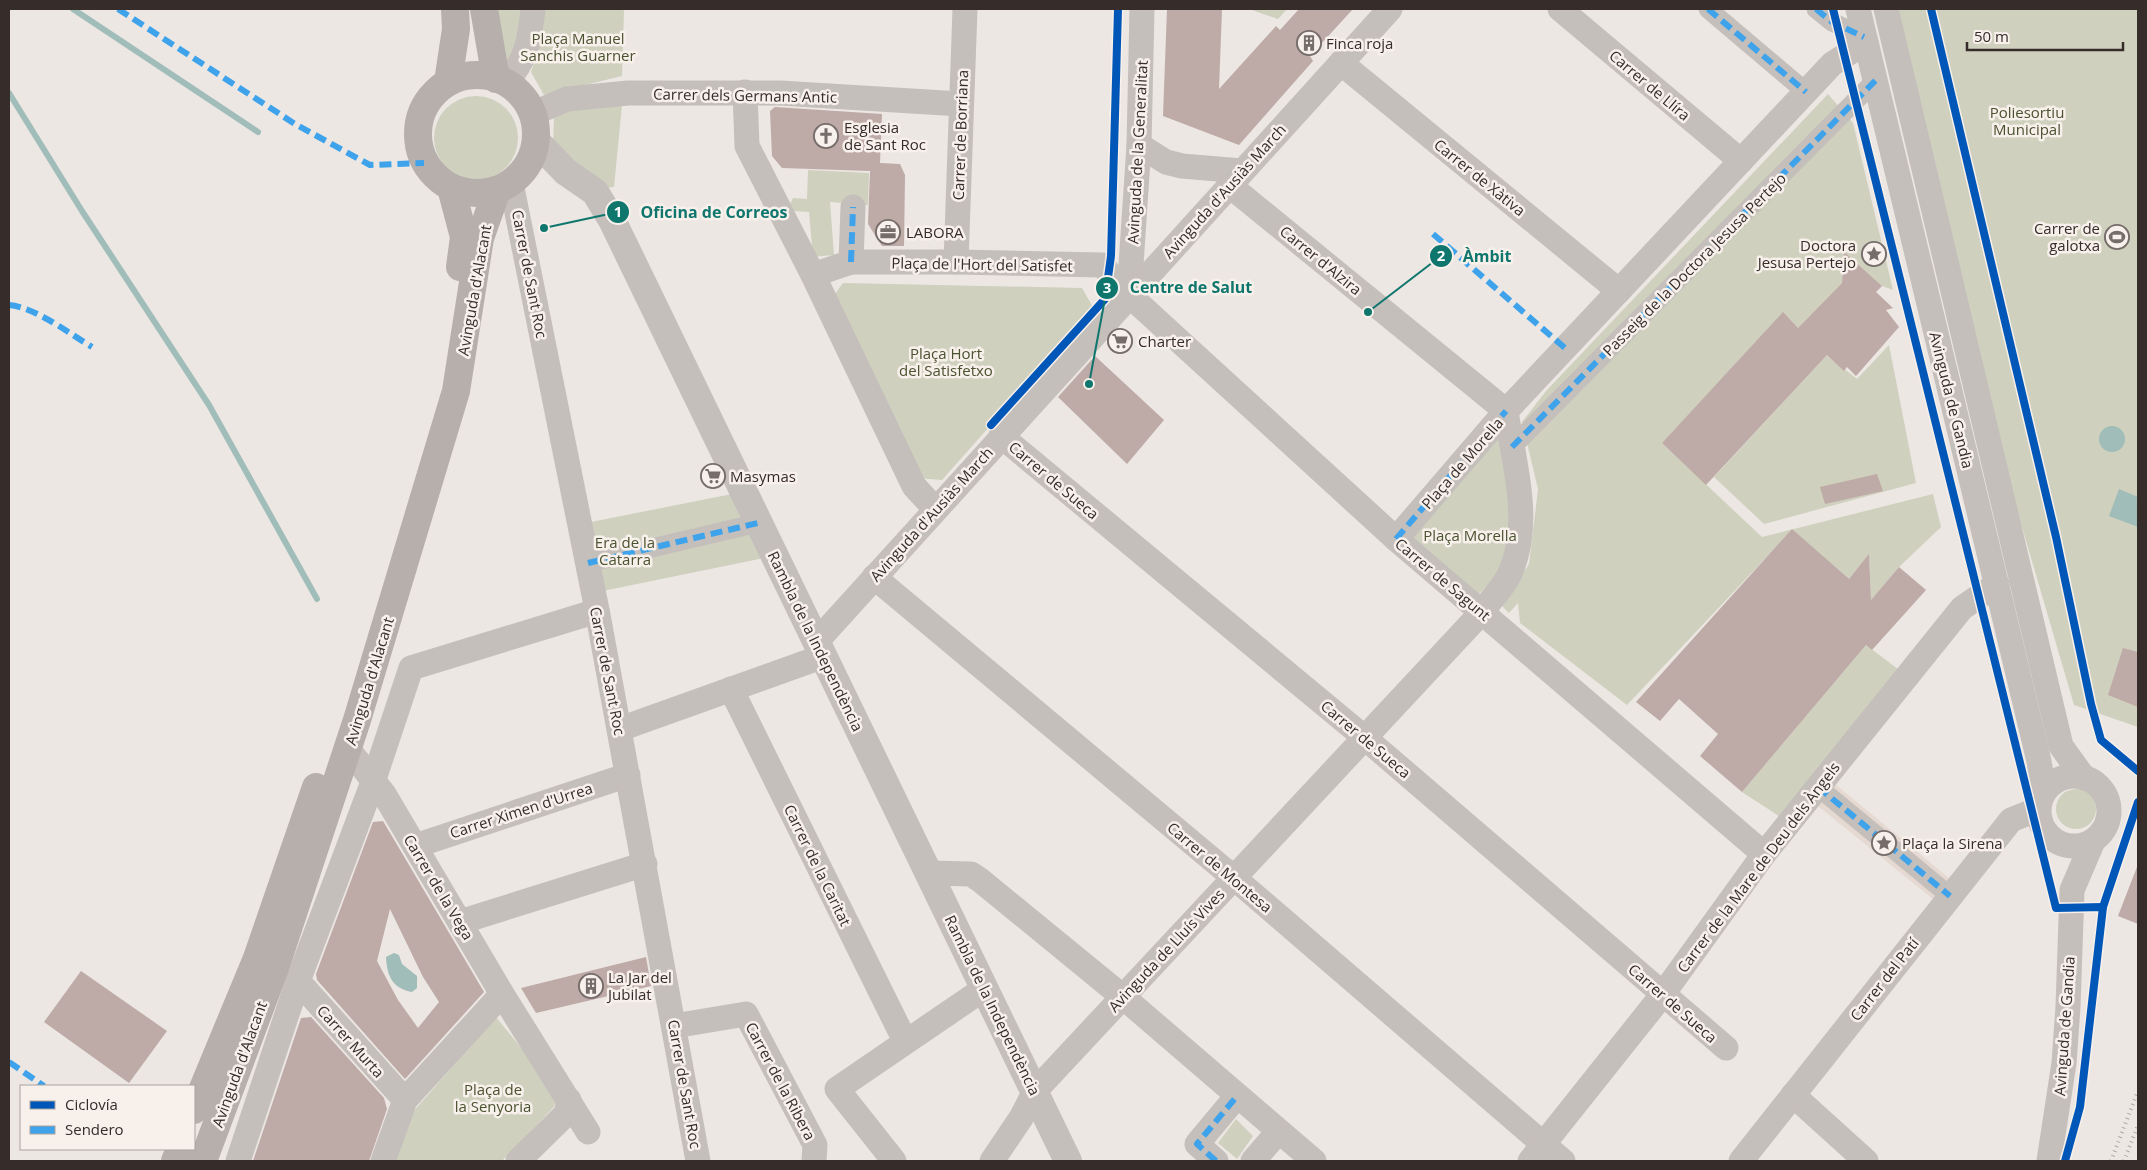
<svg xmlns="http://www.w3.org/2000/svg" width="2147" height="1170" viewBox="0 0 2147 1170" font-family="'Open Sans',sans-serif">
<rect width="100%" height="100%" fill="#ece7e3"/>
<g fill="#cfd0be">
<path d="M 491,9 L 524,9 L 509,68 Z"/>
<path d="M 545,9 L 624,9 L 622,76 L 544,95 L 531,72 L 537,53 Z"/>
<path d="M 1249,9 L 1287,9 L 1278,19 Z"/>
<path d="M 1886,9 L 2138,9 L 2138,727 L 2074,705 L 1955,298 Z"/>
<path d="M 1828,94 L 1853,123 L 1893,290 L 1882,286 L 1844,253 L 1842,283 L 1798,328 L 1783,313 L 1662,443 L 1762,537 L 1933,494 L 1941,527 L 1899,567 L 1871,600 L 1869,555 L 1848,580 L 1792,530 L 1627,705 L 1520,623 L 1518,603 L 1509,613 L 1502,606 L 1529,564 L 1538,489 L 1522,422 L 1546,391 Z"/>
<circle cx="476" cy="138" r="42"/>
<path d="M 622,105 L 614,187 L 603,188 L 553,146 L 554,117 L 572,109 Z"/>
<path d="M 808,170 L 869,173 L 868,205 L 830,202 L 834,255 L 813,257 L 809,212 L 793,211 L 790,204 L 793,198 L 807,199 Z"/>
<path d="M 843,283 L 1082,288 L 1094,309 L 942,480 L 917,478 L 832,298 Z"/>
<path d="M 1889,345 L 1916,483 L 1764,524 L 1714,477 L 1827,355 L 1857,379 Z"/>
<path d="M 1502,432 L 1512,496 L 1503,573 L 1474,598 L 1408,540 Z"/>
<path d="M 742,492 L 774,556 L 593,593 L 581,524 Z"/>
<path d="M 1866,645 L 1898,669 L 1782,818 L 1742,792 Z"/>
<circle cx="2076" cy="809" r="20"/>
<path d="M 496,1017 L 558,1093 L 554,1107 L 502,1161 L 390,1161 L 404,1122 Z"/>
<path d="M 1236,1119 L 1253,1136 L 1237,1159 L 1218,1143 Z"/>
</g>
<path fill="#e5d9d1" d="M 1835,784 L 1950,879 L 1933,899 L 1818,806 Z"/>
<g fill="#a0bdb9">
<circle cx="2112" cy="439" r="13"/>
<path d="M 2119,489 L 2138,497 L 2138,527 L 2109,516 Z"/>
<path d="M 394,953 L 399,955 L 402,964 L 417,976 L 417,988 L 412,992 C 392,988 387,976 386,957 Z"/>
</g>
<g fill="none" stroke-linecap="round" stroke-linejoin="round">
<g stroke="#a0bdb9" stroke-width="6">
<path d="M 73,9 L 258,132"/>
<path d="M 9,93 L 82,211 L 209,405 L 317,599"/>
</g>
</g>
<g fill="#beaaa6" fill-rule="evenodd">
<path d="M 1167,9 L 1222,9 L 1219,89 L 1276,26 L 1280,30 L 1299,9 L 1353,9 L 1310,56 L 1313,61 L 1239,145 L 1163,116 Z"/>
<path d="M 775,107 L 882,114 L 880,163 L 900,164 L 905,175 L 904,246 L 882,246 L 868,224 L 870,171 L 782,168 L 772,156 L 770,111 Z"/>
<path d="M 1844,252 L 1882,286 L 1876,292 L 1893,308 L 1886,310 L 1899,327 L 1856,376 L 1847,367 L 1844,371 L 1827,355 L 1706,485 L 1662,443 L 1783,312 L 1798,328 L 1842,283 Z"/>
<path d="M 1095,356 L 1164,420 L 1127,464 L 1058,397 Z"/>
<path d="M 1877,474 L 1883,491 L 1825,504 L 1820,487 Z"/>
<path d="M 1792,529 L 1849,579 L 1869,554 L 1871,600 L 1899,567 L 1926,590 L 1872,650 L 1866,645 L 1742,792 L 1700,756 L 1718,734 L 1679,699 L 1660,721 L 1636,702 Z"/>
<path d="M 2123,648 L 2138,652 L 2138,707 L 2108,695 Z"/>
<path d="M 383,821 L 484,992 L 405,1079 L 317,980 L 316,974 L 373,822 ZM 390,909 L 423,977 L 439,1002 L 418,1028 L 398,1000 L 377,961 Z"/>
<path d="M 2137,867 L 2138,867 L 2138,924 L 2118,916 Z"/>
<path d="M 646,957 L 651,986 L 536,1013 L 521,988 Z"/>
<path d="M 81,971 L 167,1031 L 129,1083 L 44,1022 Z"/>
<path d="M 311,1017 L 384,1098 L 387,1109 L 369,1161 L 253,1161 L 301,1018 Z"/>
</g>
<g fill="none" stroke-linecap="round" stroke-linejoin="round">
<g stroke="#c5bfbc" stroke-width="19">
<path d="M 1708,9 L 1806,92"/>
<path d="M 1816,9 L 1832,22 L 1864,37"/>
<path d="M 1512,447 L 1876,80"/>
<path d="M 588,563 L 758,523"/>
<path d="M 1818,787 L 1950,896"/>
</g>
<g stroke="#c5bfbc" stroke-width="25">
<path d="M 1560,9 L 1741,161"/>
<path d="M 1858,9 L 2039,761 L 2044,792"/>
<path d="M 1886,9 L 2061,746 L 2084,778"/>
<path d="M 1341,63 L 1619,291"/>
<path d="M 505,83 C 527,60 530,39 533,9"/>
<path d="M 745,92 L 747,146 L 813,275 L 914,486 L 935,509"/>
<path d="M 532,114 L 567,99 L 628,93 L 780,93 L 961,104"/>
<path d="M 1139,145 L 1166,162 L 1182,166 L 1242,171"/>
<path d="M 511,183 L 598,615 L 698,1161"/>
<path d="M 1229,185 L 1506,411"/>
<path d="M 851,262 L 853,207"/>
<path d="M 956,262 L 965,9"/>
<path d="M 813,275 L 851,262 L 956,262 L 1102,265 L 1129,295 L 1396,539 L 1764,854"/>
<path d="M 1129,295 L 1139,145 L 1142,9"/>
<path d="M 1001,436 L 1365,738 L 1726,1048"/>
<path d="M 1396,539 L 1506,411 L 1832,64 L 1866,42"/>
<path d="M 874,577 L 1233,877 L 1563,1161"/>
<path d="M 817,641 L 1390,9"/>
<path d="M 731,689 L 905,1041"/>
<path d="M 620,729 L 824,656"/>
<path d="M 348,749 L 384,794 L 502,994"/>
<circle cx="2074" cy="811" r="35"/>
<path d="M 415,846 L 628,775"/>
<path d="M 929,873 L 971,874 L 980,880 L 1123,997 L 1314,1161"/>
<path d="M 460,922 L 645,864"/>
<path d="M 298,981 L 405,1100"/>
<path d="M 674,1026 L 746,1014 L 815,1145 L 814,1161"/>
<path d="M 1793,1095 L 1866,1161"/>
<path d="M 238,1161 L 298,981 L 373,782 L 411,668 L 597,611"/>
<path d="M 383,1161 L 405,1100 L 502,994 L 588,1132"/>
<path d="M 518,1161 L 566,1114 L 569,1100"/>
<path d="M 894,1161 L 837,1089 L 985,988"/>
<path d="M 992,1161 L 1021,1118 L 1035,1091 L 1482,612 C 1491,599 1506,585 1511,571 C 1532,520 1514,464 1506,411"/>
<path d="M 1216,1161 L 1197,1144 L 1237,1096"/>
<path d="M 1253,1161 L 1278,1132"/>
<path d="M 1530,1161 L 1663,994 L 1764,854 L 1962,608 L 1997,584"/>
<path d="M 1741,1161 L 2011,820 L 2038,809"/>
<path d="M 2049,1161 L 2064,1063 L 2068,1007 L 2072,890 L 2093,841"/>
</g>
<path stroke="#c5bfbc" stroke-width="28" d="M 536,141 L 566,172 L 595,192 L 612,220 L 1068,1161"/>
<g stroke="#b6afac" stroke-width="28">
<path d="M 484,9 L 496,79"/>
<circle cx="477" cy="134" r="59"/>
<path d="M 448,82 L 456,29 L 455,9"/>
<path d="M 451,188 L 464,237 L 460,267"/>
<path d="M 194,1110 L 257,958 L 316,787"/>
<path d="M 175,1161 L 180,1149"/>
<path d="M 203,1161 L 275,968 L 357,720 L 456,391 L 480,238 L 497,190"/>
</g>
<g stroke="#ada8a6" stroke-width="4" stroke-dasharray="1 4" stroke-linecap="butt">
<path d="M 2111,1161 L 2138,1091"/>
<path d="M 2124,1161 L 2138,1125"/>
</g>
<g stroke="#3fa3eb" stroke-width="6" stroke-dasharray="12 6" stroke-linecap="butt">
<path d="M 118,9 L 295,124 L 370,165 L 424,163"/>
<path d="M 1708,9 L 1806,92"/>
<path d="M 1816,9 L 1832,22 L 1864,37"/>
<path d="M 1433,234 L 1565,348"/>
<path d="M 851,262 L 853,207"/>
<path d="M 9,305 C 35,307 70,334 92,347"/>
<path d="M 1512,447 L 1876,80"/>
<path d="M 1396,539 L 1506,411"/>
<path d="M 588,563 L 758,523"/>
<path d="M 1818,787 L 1950,896"/>
<path d="M 9,1062 L 44,1086"/>
<path d="M 1216,1161 L 1197,1144 L 1237,1096"/>
</g>
<defs>
<g id="cycleway">
<path d="M 1833,9 L 2056,908 L 2103,907 L 2080,1107 L 2065,1161"/>
<path d="M 1931,9 L 2056,537 L 2091,704 L 2101,740 L 2138,771"/>
<path d="M 991,425 L 1105,299 L 1111,256 L 1118,9"/>
<path d="M 2103,907 L 2138,802"/>
</g>
</defs>
<use href="#cycleway" stroke="#f8f0eb" stroke-width="11"/>
<use href="#cycleway" stroke="#0057b8" stroke-width="8"/>
</g>
<defs>
<symbol id="building-ring" viewBox="-11 -11 22 22"><circle r="9.5" fill="#f8f0eb" stroke="#766d6b" stroke-width="1.5"/><path d="M-4-6H4V6H1V3H-1V6H-4ZM-2.5-4.3h1.7v1.8h-1.7ZM.8-4.3h1.7v1.8H.8ZM-2.5-1h1.7V.8h-1.7ZM.8-1h1.7V.8H.8Z" fill="#766d6b"/></symbol>
<symbol id="church-ring" viewBox="-11 -11 22 22"><circle r="9.5" fill="#f8f0eb" stroke="#766d6b" stroke-width="1.5"/><path d="M-1.2-6h2.4v3.5h3.3v2.4h-3.3V6h-2.4V-.1h-3.3v-2.4h3.3Z" fill="#766d6b"/></symbol>
<symbol id="office-ring" viewBox="-11 -11 22 22"><circle r="9.5" fill="#f8f0eb" stroke="#766d6b" stroke-width="1.5"/><path d="M-6-3h4V-5.5h4V-3h4V5H-6ZM-1-4.5V-3h2v-1.5ZM-6 0V1H6V0Z" fill="#766d6b"/></symbol>
<symbol id="stadium-ring" viewBox="-11 -11 22 22"><circle r="9.5" fill="#f8f0eb" stroke="#766d6b" stroke-width="1.5"/><path d="M0-5a6.5 5 0 1 0 0 10a6.5 5 0 1 0 0-10ZM-3.5-1.8h7v3.6h-7Z" fill="#766d6b"/></symbol>
<symbol id="sight-ring" viewBox="-11 -11 22 22"><circle r="9.5" fill="#f8f0eb" stroke="#766d6b" stroke-width="1.5"/><path d="M0-6L1.8-2.2L6-1.7L2.9 1.2L3.7 5.4L0 3.3L-3.7 5.4L-2.9 1.2L-6-1.7L-1.8-2.2Z" fill="#766d6b"/></symbol>
<symbol id="supermarket-ring" viewBox="-11 -11 22 22"><circle r="9.5" fill="#f8f0eb" stroke="#766d6b" stroke-width="1.5"/><path d="M-6-5.5h2.5l.6 2H6L4.5 2H-2.5L-4.4-4H-6ZM-1.5 3.2a1.3 1.3 0 1 0 .1 0ZM3 3.2a1.3 1.3 0 1 0 .1 0Z" fill="#766d6b"/></symbol>
</defs>
<g fill-rule="evenodd">
<use href="#building-ring" x="1295" y="29" width="28" height="28"/>
<use href="#church-ring" x="812" y="122" width="28" height="28"/>
<use href="#office-ring" x="874" y="218" width="28" height="28"/>
<use href="#stadium-ring" x="2103" y="223" width="28" height="28"/>
<use href="#sight-ring" x="1860" y="240" width="28" height="28"/>
<use href="#supermarket-ring" x="1106" y="327" width="28" height="28"/>
<use href="#supermarket-ring" x="699" y="462" width="28" height="28"/>
<use href="#sight-ring" x="1870" y="829" width="28" height="28"/>
<use href="#building-ring" x="577" y="972" width="28" height="28"/>
</g>
<g text-anchor="middle" dominant-baseline="central" stroke-width="5" stroke-linejoin="round" paint-order="stroke">
<g font-size="15" fill="#4a5230" stroke="#f8f0eb">
<text x="578" y="38">Plaça Manuel<tspan x="578" dy="17">Sanchis Guarner</tspan></text>
<text x="2027" y="112">Poliesortiu<tspan x="2027" dy="17">Municipal</tspan></text>
<text x="946" y="353">Plaça Hort<tspan x="946" dy="17">del Satisfetxo</tspan></text>
<text x="1470" y="535">Plaça Morella</text>
<text x="625" y="542">Era de la<tspan x="625" dy="17">Catarra</tspan></text>
<text x="493" y="1089">Plaça de<tspan x="493" dy="17">la Senyoria</tspan></text>
</g>
<g font-size="15" fill="#362c2a" stroke="#f8f0eb" text-anchor="start">
<text x="1326" y="43">Finca roja</text>
<text x="844" y="127">Esglesia<tspan x="844" dy="17">de Sant Roc</tspan></text>
<text x="2100" y="228" text-anchor="end">Carrer de<tspan x="2100" dy="17">galotxa</tspan></text>
<text x="906" y="232">LABORA</text>
<text x="1856" y="245" text-anchor="end">Doctora<tspan x="1856" dy="17">Jesusa Pertejo</tspan></text>
<text x="1138" y="341">Charter</text>
<text x="730" y="476">Masymas</text>
<text x="1902" y="843">Plaça la Sirena</text>
<text x="608" y="977">La Jar del<tspan x="608" dy="17">Jubilat</tspan></text>
</g>
<g font-size="15" fill="#362c2a" stroke="#f8f0eb">
<text transform="translate(1650 85) rotate(40)">Carrer de Llíra</text>
<text transform="translate(745 95) rotate(1)">Carrer dels Germans Antic</text>
<text transform="translate(960 135) rotate(-88)">Carrer de Borriana</text>
<text transform="translate(1137 152) rotate(-87)">Avinguda de la Generalitat</text>
<text transform="translate(1480 177) rotate(39)">Carrer de Xàtiva</text>
<text transform="translate(1224 191) rotate(-48)">Avinguda d'Ausiàs March</text>
<text transform="translate(1321 260) rotate(39)">Carrer d'Alzira</text>
<text transform="translate(982 264) rotate(1)">Plaça de l'Hort del Satisfet</text>
<text transform="translate(1694 264) rotate(-45)">Passeig de la Doctora Jesusa Pertejo</text>
<text transform="translate(530 274) rotate(79)">Carrer de Sant Roc</text>
<text transform="translate(474 290) rotate(-80)">Avinguda d'Alacant</text>
<text transform="translate(1952 400) rotate(76)">Avinguda de Gandia</text>
<text transform="translate(1462 463) rotate(-49)">Plaça de Morella</text>
<text transform="translate(1054 480) rotate(40)">Carrer de Sueca</text>
<text transform="translate(931 514) rotate(-48)">Avinguda d'Ausiàs March</text>
<text transform="translate(1443 579) rotate(40)">Carrer de Sagunt</text>
<text transform="translate(816 641) rotate(64)">Rambla de la Independència</text>
<text transform="translate(608 671) rotate(79)">Carrer de Sant Roc</text>
<text transform="translate(369 681) rotate(-73)">Avinguda d'Alacant</text>
<text transform="translate(1366 739) rotate(40)">Carrer de Sueca</text>
<text transform="translate(521 810) rotate(-18)">Carrer Ximen d'Urrea</text>
<text transform="translate(818 865) rotate(64)">Carrer de la Caritat</text>
<text transform="translate(1220 867) rotate(40)">Carrer de Montesa</text>
<text transform="translate(1758 867) rotate(-53)">Carrer de la Mare de Deu dels Àngels</text>
<text transform="translate(439 887) rotate(59)">Carrer de la Vega</text>
<text transform="translate(1166 950) rotate(-47)">Avinguda de Lluís Vives</text>
<text transform="translate(1884 979) rotate(-52)">Carrer del Patí</text>
<text transform="translate(1673 1003) rotate(41)">Carrer de Sueca</text>
<text transform="translate(993 1005) rotate(64)">Rambla de la Independència</text>
<text transform="translate(2064 1026) rotate(-86)">Avinguda de Gandia</text>
<text transform="translate(351 1041) rotate(48)">Carrer Murta</text>
<text transform="translate(239 1064) rotate(-70)">Avinguda d'Alacant</text>
<text transform="translate(781 1081) rotate(62)">Carrer de la Ribera</text>
<text transform="translate(685 1084) rotate(80)">Carrer de Sant Roc</text>
</g>
</g>
<path fill="none" stroke="#0f766e" stroke-width="2" d="M544 228L618 212M1368 312L1441 256M1089 384L1107 288"/>
<g fill="#0f766e" stroke="#f8f0eb" stroke-width="2">
<circle cx="544" cy="228" r="5"/>
<circle cx="1368" cy="312" r="5"/>
<circle cx="1089" cy="384" r="5"/>
<circle cx="618" cy="212" r="12"/>
<circle cx="1441" cy="256" r="12"/>
<circle cx="1107" cy="288" r="12"/>
</g>
<g font-size="15" text-anchor="middle" font-weight="bold" fill="#fff">
<text x="618" y="217">1</text>
<text x="1441" y="261">2</text>
<text x="1107" y="293">3</text>
</g>
<g font-size="16" text-anchor="middle" font-weight="bold" fill="#0f766e" stroke="#f8f0eb" stroke-width="5" stroke-linejoin="round" paint-order="stroke">
<text x="714" y="218">Oficina de Correos</text>
<text x="1487" y="262">Àmbit</text>
<text x="1191" y="293">Centre de Salut</text>
</g>
<rect width="2147" height="1170" fill="none" stroke="#362c2a" stroke-width="20"/>
<rect x="20" y="1085" width="175" height="65" fill="#f8f0eb" stroke="#aaa29e"/>
<rect x="30" y="1101" width="25" height="8" fill="#0057b8" stroke="#aaa29e"/>
<text x="65" y="1110" font-size="15" fill="#362c2a">Ciclovía</text>
<rect x="30" y="1126" width="25" height="8" fill="#3fa3eb" stroke="#aaa29e"/>
<text x="65" y="1135" font-size="15" fill="#362c2a">Sendero</text>
<path d="M1967 42v8h156v-8" fill="none" stroke="#362c2a" stroke-width="2.5"/>
<text x="1974" y="42" font-size="15" fill="#362c2a" stroke="#f8f0eb" stroke-width="4" paint-order="stroke">50 m</text>
</svg>
